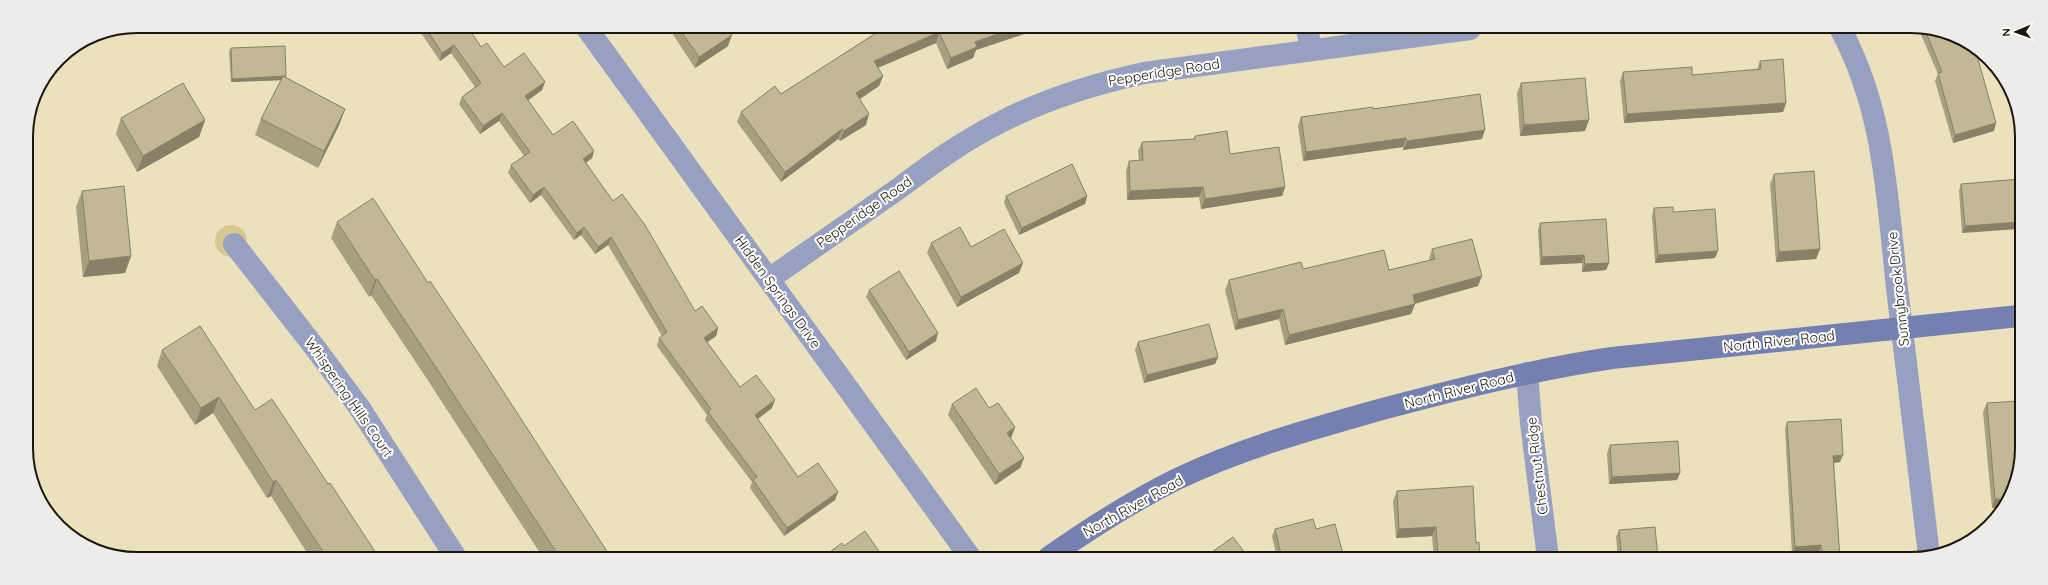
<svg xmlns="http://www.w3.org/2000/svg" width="2048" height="585" viewBox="0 0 2048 585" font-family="Quicksand,sans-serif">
<rect width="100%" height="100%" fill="#ece1bd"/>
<circle fill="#d7c791" cx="231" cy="241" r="16"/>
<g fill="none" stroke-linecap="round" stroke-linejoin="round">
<g stroke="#97a0c1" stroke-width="22">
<path d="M 586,27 L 970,557"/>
<path d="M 1307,28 L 1311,50"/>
<path d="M 1841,30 C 1885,112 1887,198 1897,288 C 1907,377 1918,466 1929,555"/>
<path d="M 234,244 L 316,349 L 359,407 L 455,556"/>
<path d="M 769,279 C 812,249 855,219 898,189 C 930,165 963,141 999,123 C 1045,99 1094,84 1144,73 L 1470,29"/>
<path d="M 1527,373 L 1531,423 L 1548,558"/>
</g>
<path stroke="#7480b0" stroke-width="22" d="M 1049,557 C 1089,529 1131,502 1175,480 C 1239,449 1308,430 1375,411 C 1454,390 1531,370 1612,358 L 2019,316"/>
</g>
<g fill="#a89e80">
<path d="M 417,27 L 468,27 L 481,47 L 504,67 L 545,82 L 542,90 L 528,100 L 553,135 L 594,151 L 592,158 L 586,163 L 613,201 L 695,311 L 718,328 L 716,336 L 707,342 L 740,387 L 772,408 L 758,419 L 798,477 L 838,492 L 835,500 L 784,536 L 750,488 L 752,482 L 705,420 L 707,415 L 657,346 L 659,338 L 662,336 L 608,245 L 595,254 L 581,235 L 574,240 L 541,195 L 530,203 L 508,173 L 511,165 L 524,156 L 499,121 L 480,134 L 459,104 L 462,97 L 475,87 L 451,53 L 440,61 Z"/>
<path d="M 668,27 L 726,27 L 728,46 L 695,68 Z"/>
<path d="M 871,28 L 1036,28 L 1036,30 L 976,50 L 973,58 L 947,69 L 936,43 L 878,68 L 883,76 L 879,86 L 860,99 L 866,125 L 840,141 L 838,139 L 781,182 L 737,122 L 741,112 L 781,94 L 874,34 Z"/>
<path d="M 1919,30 L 1940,30 L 1994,131 L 1953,143 L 1935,81 L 1938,74 Z"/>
<path d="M 231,48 L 345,109 L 339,125 L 318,168 L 255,135 L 261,119 L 281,80 L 231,82 L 229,52 Z"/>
<path d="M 1760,61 L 1786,103 L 1783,112 L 1624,123 L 1620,81 L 1623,72 L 1692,75 L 1757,70 Z"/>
<path d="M 1521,83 L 1585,131 L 1520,136 L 1517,93 Z"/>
<path d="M 1373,109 L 1482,139 L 1403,150 L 1403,147 L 1303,161 L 1298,126 L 1301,117 Z"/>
<path d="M 121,118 L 205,120 L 199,137 L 137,172 L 116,134 Z"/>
<path d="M 1195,136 L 1230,154 L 1285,187 L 1282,196 L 1201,209 L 1199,197 L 1127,200 L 1126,171 L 1129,161 L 1139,161 L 1138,151 L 1142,142 L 1194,139 Z"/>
<path d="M 1774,174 L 1820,249 L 1816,259 L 1776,262 L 1770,184 Z"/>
<path d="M 2020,179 L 1962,233 L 1959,191 L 1961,184 Z"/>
<path d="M 82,191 L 131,256 L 125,273 L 83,277 L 76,207 Z"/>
<path d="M 1006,196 L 1087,196 L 1085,204 L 1019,235 L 1004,203 Z"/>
<path d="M 1654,208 L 1673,212 L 1715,258 L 1655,263 L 1652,216 Z"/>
<path d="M 337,222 L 428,283 L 610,556 L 542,556 L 427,379 L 371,295 L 369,297 L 331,238 Z"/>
<path d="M 1540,223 L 1609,263 L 1606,270 L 1582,272 L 1582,263 L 1540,265 L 1538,230 Z"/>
<path d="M 931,243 L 971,247 L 1019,273 L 957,307 L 927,253 Z"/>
<path d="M 1432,249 L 1478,286 L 1415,304 L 1411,314 L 1285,345 L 1279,319 L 1235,330 L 1225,290 L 1229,280 L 1303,269 L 1389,270 L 1429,260 L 1429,259 Z"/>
<path d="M 869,290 L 936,341 L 906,360 L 866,297 Z"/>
<path d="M 1138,342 L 1218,357 L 1215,364 L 1144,383 L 1135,350 Z"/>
<path d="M 162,350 L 255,410 L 328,484 L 378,556 L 309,556 L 271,496 L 267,498 L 213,413 L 195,425 L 157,366 Z"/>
<path d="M 1987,403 L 2003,510 L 1998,515 L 1997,508 L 1992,508 L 1983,412 Z"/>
<path d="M 952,404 L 989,408 L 1015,427 L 1011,438 L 1024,458 L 1020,468 L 995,485 L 948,415 Z"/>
<path d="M 1787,422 L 1840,462 L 1834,463 L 1840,559 L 1818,559 L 1818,553 L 1792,554 L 1785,429 Z"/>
<path d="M 1610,445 L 1680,473 L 1677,480 L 1609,484 L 1607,453 Z"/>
<path d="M 1397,491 L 1476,543 L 1480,558 L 1434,558 L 1432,536 L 1396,538 L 1393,501 Z"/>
<path d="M 1275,529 L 1316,529 L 1344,558 L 1277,558 L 1272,536 Z"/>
<path d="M 1619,530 L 1658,558 L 1618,558 L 1616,537 Z"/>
</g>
<g fill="#888168">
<path d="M 1015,28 L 1036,28 L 1036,30 L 976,50 L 973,58 L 947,69 L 951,58 L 975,42 Z"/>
<path d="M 939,32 L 936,43 L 870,71 L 874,61 Z"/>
<path d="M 732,35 L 728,46 L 695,68 L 699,57 Z"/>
<path d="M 454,45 L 451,53 L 440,61 L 442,53 Z"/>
<path d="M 286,76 L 285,80 L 231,82 L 232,79 Z"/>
<path d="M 883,76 L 879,86 L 852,104 L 856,93 Z"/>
<path d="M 545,82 L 542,90 L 523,104 L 525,96 Z"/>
<path d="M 1786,103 L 1783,112 L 1624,123 L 1627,114 Z"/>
<path d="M 345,109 L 339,125 L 318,168 L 324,151 Z"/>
<path d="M 502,113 L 499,121 L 480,134 L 483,126 Z"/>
<path d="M 869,114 L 866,125 L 840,141 L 844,131 Z"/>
<path d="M 205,120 L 199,137 L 137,172 L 143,156 Z"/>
<path d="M 1589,120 L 1585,131 L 1520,136 L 1524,125 Z"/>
<path d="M 1996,123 L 1994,131 L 1953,143 L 1955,135 Z"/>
<path d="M 842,129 L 838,139 L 781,182 L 785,172 Z"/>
<path d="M 1485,130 L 1482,139 L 1403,150 L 1407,141 Z"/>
<path d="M 1406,138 L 1403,147 L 1303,161 L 1306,152 Z"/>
<path d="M 594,151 L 592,158 L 580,167 L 583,159 Z"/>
<path d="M 544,187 L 541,195 L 530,203 L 533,195 Z"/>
<path d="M 1203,187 L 1199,197 L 1127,200 L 1130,191 Z"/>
<path d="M 1285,187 L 1282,196 L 1201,209 L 1205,199 Z"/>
<path d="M 1087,196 L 1085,204 L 1019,235 L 1022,228 Z"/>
<path d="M 2019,222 L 2019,229 L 1962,233 L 1965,226 Z"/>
<path d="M 584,227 L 581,235 L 574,240 L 577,233 Z"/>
<path d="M 611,237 L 608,245 L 595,254 L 598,247 Z"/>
<path d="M 1820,249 L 1816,259 L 1776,262 L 1779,252 Z"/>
<path d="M 1718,251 L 1715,258 L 1655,263 L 1658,255 Z"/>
<path d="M 1584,255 L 1582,263 L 1540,265 L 1542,257 Z"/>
<path d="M 131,256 L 125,273 L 83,277 L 89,261 Z"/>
<path d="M 1023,263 L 1019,273 L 957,307 L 961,297 Z"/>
<path d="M 1609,263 L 1606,270 L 1582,272 L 1585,264 Z"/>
<path d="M 1482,276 L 1478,286 L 1409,305 L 1413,295 Z"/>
<path d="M 377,279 L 371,295 L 369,297 L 375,280 Z"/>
<path d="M 1415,304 L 1411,314 L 1285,345 L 1289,335 Z"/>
<path d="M 1283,309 L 1279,319 L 1235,330 L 1238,320 Z"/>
<path d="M 718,328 L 716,336 L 702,346 L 704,338 Z"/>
<path d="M 938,333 L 936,341 L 906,360 L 909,352 Z"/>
<path d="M 1218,357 L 1215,364 L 1144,383 L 1147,375 Z"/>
<path d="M 219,397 L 213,413 L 195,425 L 201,408 Z"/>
<path d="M 775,400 L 772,408 L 752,423 L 755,415 Z"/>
<path d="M 1015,427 L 1011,438 L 1007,433 Z"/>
<path d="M 1843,455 L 1840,462 L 1830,463 L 1833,456 Z"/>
<path d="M 1024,458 L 1020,468 L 995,485 L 999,474 Z"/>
<path d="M 1680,473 L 1677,480 L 1609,484 L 1612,477 Z"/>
<path d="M 276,480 L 271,496 L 267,498 L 273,482 Z"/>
<path d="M 838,492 L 835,500 L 784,536 L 787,528 Z"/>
<path d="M 1995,499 L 2001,499 L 1997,508 L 1992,508 Z"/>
<path d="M 1436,527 L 1432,536 L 1396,538 L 1399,529 Z"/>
<path d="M 1821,545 L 1818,553 L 1792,554 L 1795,547 Z"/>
</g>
<g fill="#c3b895" stroke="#888168">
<path d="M 425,27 L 468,27 L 481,47 L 487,43 L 504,67 L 524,53 L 545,82 L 525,96 L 553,135 L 573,121 L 594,151 L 583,159 L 613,201 L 622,194 L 645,225 L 695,311 L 702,306 L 718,328 L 704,338 L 740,387 L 756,375 L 775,400 L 755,415 L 798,477 L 818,463 L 838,492 L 787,528 L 753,480 L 757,477 L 708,412 L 711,409 L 659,338 L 667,332 L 611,237 L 598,247 L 584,227 L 577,233 L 544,187 L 533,195 L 511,165 L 530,152 L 502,113 L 483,126 L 462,97 L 481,83 L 454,45 L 442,53 Z"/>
<path d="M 678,27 L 726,27 L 732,35 L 699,57 Z"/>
<path d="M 880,28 L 1015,28 L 975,42 L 977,47 L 951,58 L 939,32 L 874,61 L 883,76 L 856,93 L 869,114 L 844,131 L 842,129 L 785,172 L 741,112 L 775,86 L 781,94 L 881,30 Z"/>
<path d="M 1925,30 L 1940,30 L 1976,52 L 1996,123 L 1955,135 L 1938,73 L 1942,72 Z"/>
<path d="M 285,46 L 286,76 L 232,79 L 231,48 Z"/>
<path d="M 1783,59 L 1786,103 L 1627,114 L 1623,72 L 1692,67 L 1692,75 L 1761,69 L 1760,61 Z"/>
<path d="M 283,76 L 345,109 L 324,151 L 261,119 Z"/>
<path d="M 1585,78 L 1589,120 L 1524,125 L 1521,83 Z"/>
<path d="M 183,83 L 205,120 L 143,156 L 121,118 Z"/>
<path d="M 1480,94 L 1485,130 L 1407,141 L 1406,138 L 1306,152 L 1301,117 L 1373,107 L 1373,109 Z"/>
<path d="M 1227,131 L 1230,154 L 1279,147 L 1285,187 L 1205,199 L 1203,187 L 1130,191 L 1129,161 L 1143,160 L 1142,142 L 1195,139 L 1195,136 Z"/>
<path d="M 1072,164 L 1087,196 L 1022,228 L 1006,196 Z"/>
<path d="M 1814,171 L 1820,249 L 1779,252 L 1774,174 Z"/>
<path d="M 2020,179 L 2019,222 L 1965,226 L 1961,184 Z"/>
<path d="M 124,186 L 131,256 L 89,261 L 82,191 Z"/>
<path d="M 373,198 L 428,283 L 430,281 L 486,365 L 610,556 L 559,556 L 433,363 L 377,279 L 375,280 L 337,222 Z"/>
<path d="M 1673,207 L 1673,212 L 1715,209 L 1718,251 L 1658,255 L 1654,208 Z"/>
<path d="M 1606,219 L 1609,263 L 1585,264 L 1584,255 L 1542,257 L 1540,223 Z"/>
<path d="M 960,227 L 971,247 L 1004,229 L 1023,263 L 961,297 L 931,243 Z"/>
<path d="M 1472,239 L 1482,276 L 1413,295 L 1415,304 L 1289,335 L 1283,309 L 1238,320 L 1229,280 L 1301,262 L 1303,269 L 1384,250 L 1389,270 L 1435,259 L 1432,249 Z"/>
<path d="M 899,271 L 938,333 L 909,352 L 869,290 Z"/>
<path d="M 1209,324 L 1218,357 L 1147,375 L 1138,342 Z"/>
<path d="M 200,326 L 255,410 L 272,399 L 328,484 L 330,483 L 378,556 L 326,556 L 276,480 L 273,482 L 219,397 L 201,408 L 162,350 Z"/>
<path d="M 976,388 L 989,408 L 998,403 L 1015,427 L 1007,433 L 1024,458 L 999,474 L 952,404 Z"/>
<path d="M 2019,401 L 2018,477 L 2003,510 L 2002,512 L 2001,499 L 1995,499 L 1987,403 Z"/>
<path d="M 1841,419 L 1843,455 L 1833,456 L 1840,559 L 1822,559 L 1821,545 L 1795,547 L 1787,422 Z"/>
<path d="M 1678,441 L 1680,473 L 1612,477 L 1610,445 Z"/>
<path d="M 1473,486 L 1476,543 L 1479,542 L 1480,558 L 1438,558 L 1436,527 L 1399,529 L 1397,491 Z"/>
<path d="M 1313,519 L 1316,529 L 1335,524 L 1344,558 L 1282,558 L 1275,529 Z"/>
<path d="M 1655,527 L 1658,558 L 1622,558 L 1619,530 Z"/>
<path d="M 865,531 L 883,557 L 823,557 L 842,543 L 844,546 Z"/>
<path d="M 1233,537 L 1248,557 L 1205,557 Z"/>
</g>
<g text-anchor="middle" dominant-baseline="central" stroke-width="4" stroke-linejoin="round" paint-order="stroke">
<g font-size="14" fill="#1b170a" stroke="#fff">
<text transform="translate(1164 72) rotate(-9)">Pepperidge Road</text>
<text transform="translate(864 212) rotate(-35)">Pepperidge Road</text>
<text transform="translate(1898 289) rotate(-96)">Sunnybrook Drive</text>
<text transform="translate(778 292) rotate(54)">Hidden Springs Drive</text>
<text transform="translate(1779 341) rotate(-6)">North River Road</text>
<text transform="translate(1459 390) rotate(-14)">North River Road</text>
<text transform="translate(349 397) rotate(55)">Whispering Hills Court</text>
<text transform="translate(1537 466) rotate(-97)">Chestnut Ridge</text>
<text transform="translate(1133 506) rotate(-29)">North River Road</text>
</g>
</g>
<path d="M0 0H2048V585H0ZM137 33H1911A104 104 0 0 1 2015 137V448A104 104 0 0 1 1911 552H137A104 104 0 0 1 33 448V137A104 104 0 0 1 137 33Z" fill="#edeceb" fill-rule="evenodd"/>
<path fill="none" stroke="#1b170a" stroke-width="2" d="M137 33H1911A104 104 0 0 1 2015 137V448A104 104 0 0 1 1911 552H137A104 104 0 0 1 33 448V137A104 104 0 0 1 137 33Z"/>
<g transform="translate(2016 32) rotate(268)" stroke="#ffffff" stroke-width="3" paint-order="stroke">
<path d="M0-3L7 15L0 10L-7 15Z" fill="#1b170a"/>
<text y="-6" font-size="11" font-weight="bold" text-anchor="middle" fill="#1b170a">N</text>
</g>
</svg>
